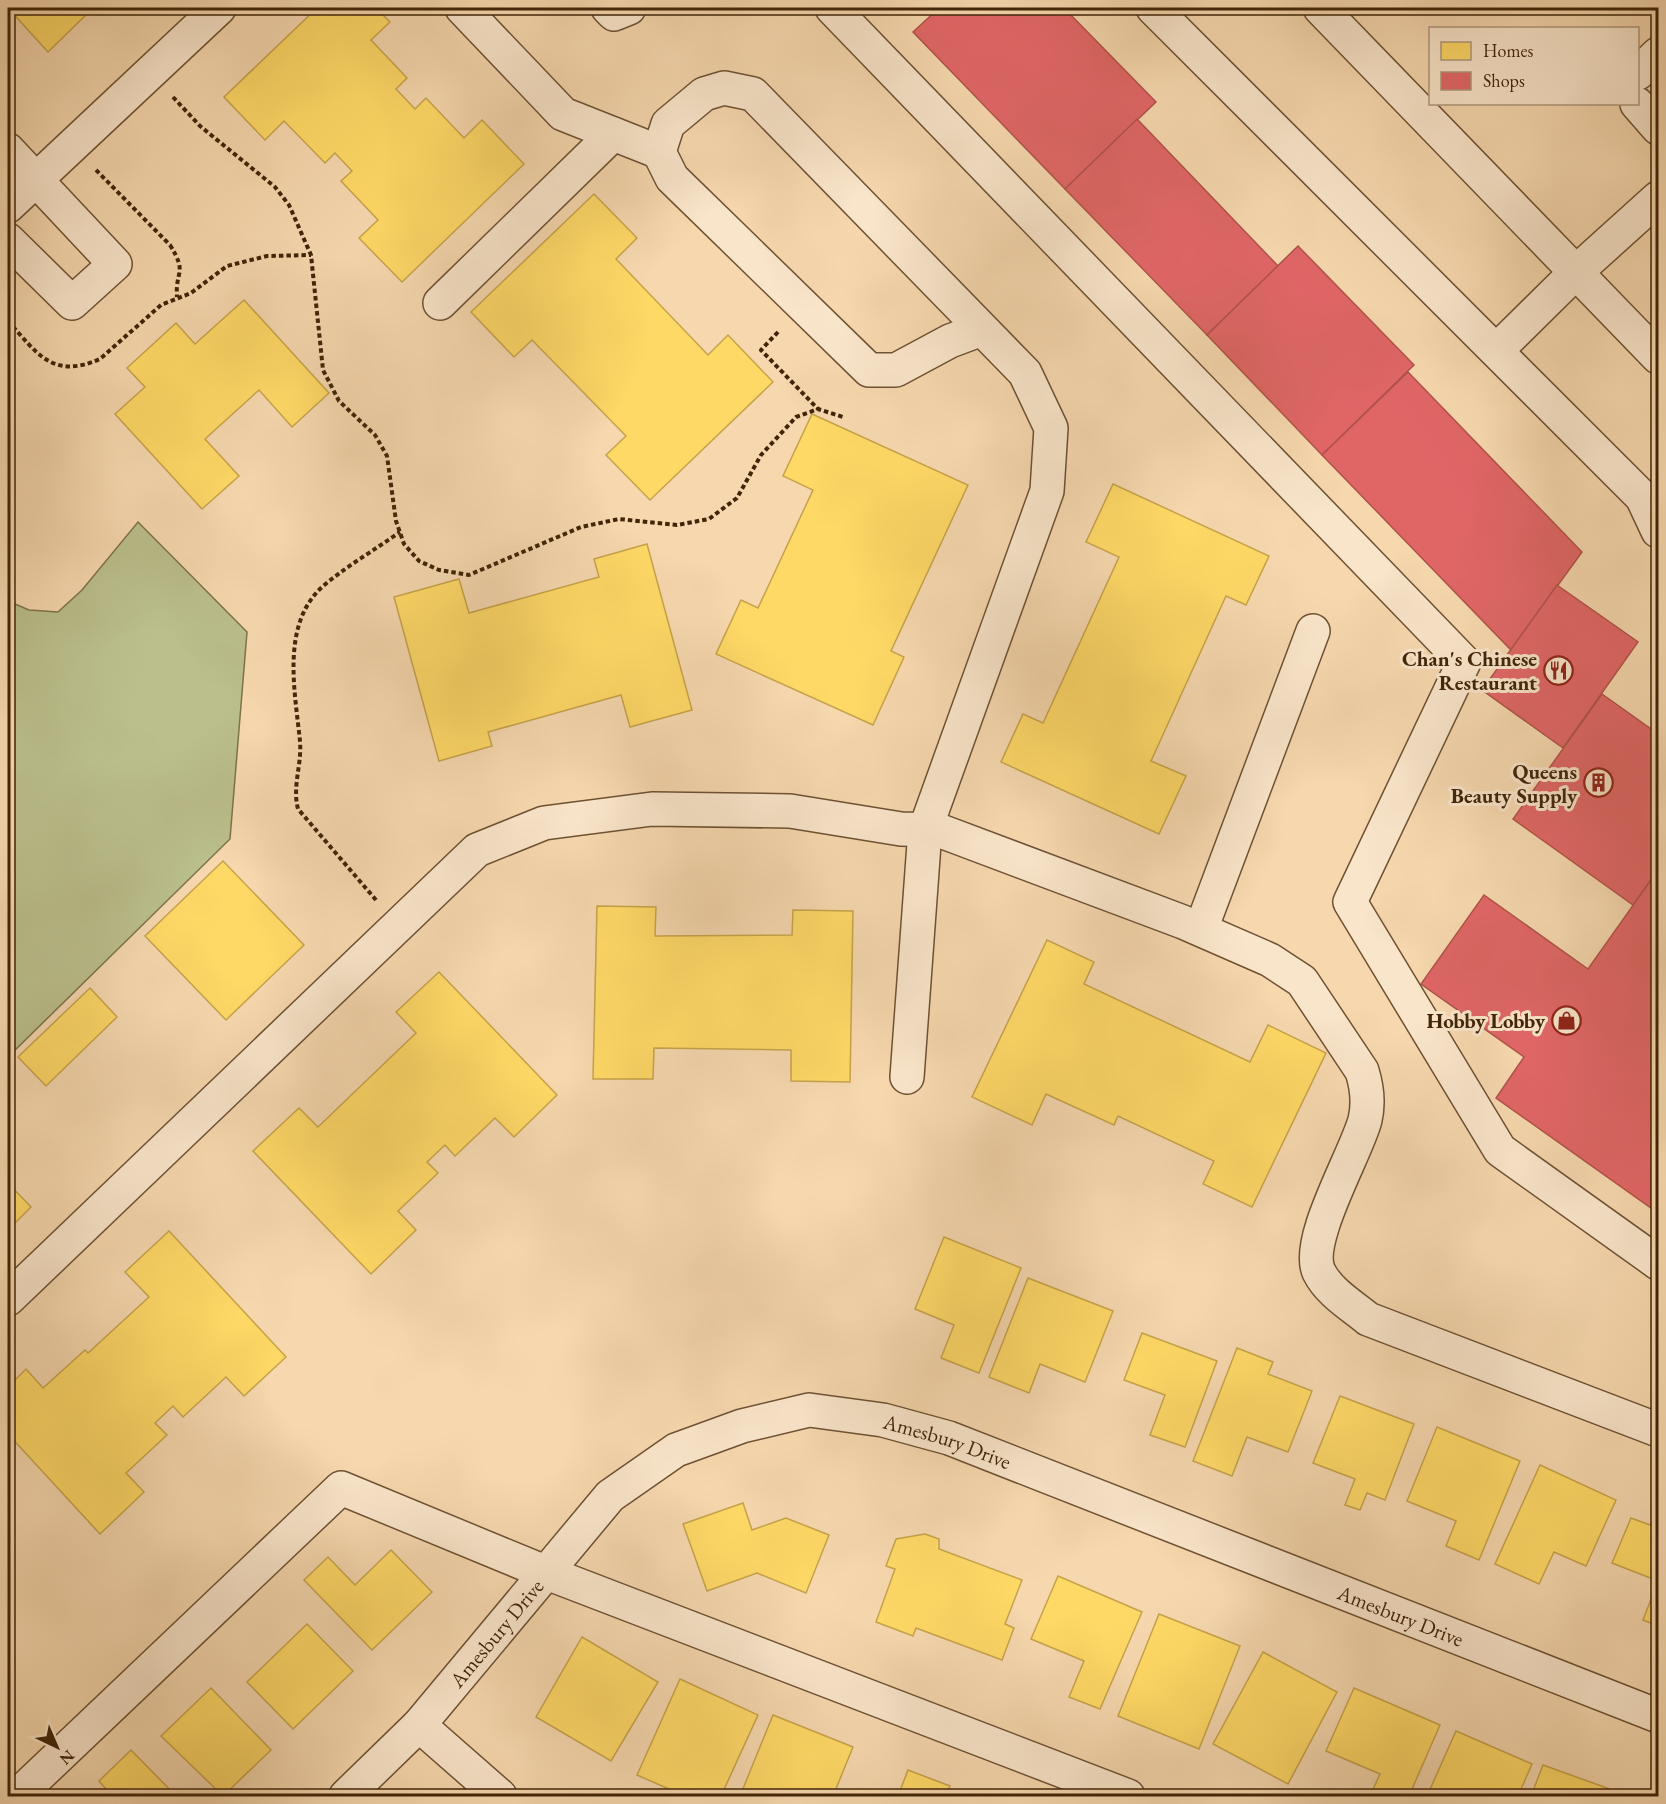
<svg xmlns="http://www.w3.org/2000/svg" width="1666" height="1804" viewBox="0 0 1666 1804" font-family="'EB Garamond',serif">
<rect width="100%" height="100%" fill="#f6d7ae"/>
<filter id="stains"><feTurbulence type="fractalNoise" baseFrequency=".00333" numOctaves="4"/><feColorMatrix values="0 0 0 0 .2 0 0 0 0 .09 0 0 0 0 .02 0 0 0 .5 -.17"/></filter>
<radialGradient id="worn" r=".72"><stop offset=".6" stop-color="#630" stop-opacity="0"/><stop offset="1" stop-color="#630" stop-opacity=".3"/></radialGradient>
<path fill="#babf8c" stroke="#7d724a" stroke-width="1.5" d="M 138,522 L 247,632 L 230,839 L 8,1057 L 8,601 L 29,610 L 58,612 L 82,590 Z"/>
<g fill="#ffd966" stroke="#c6a34a" stroke-width="1.5">
<path d="M 8,8 L 91,8 L 92,9 L 48,52 Z"/>
<path d="M 317,8 L 376,8 L 390,22 L 371,40 L 407,78 L 396,89 L 415,109 L 426,98 L 464,138 L 482,120 L 524,164 L 402,282 L 359,238 L 378,220 L 341,181 L 352,171 L 335,153 L 325,163 L 284,121 L 265,140 L 224,97 Z"/>
<path d="M 594,194 L 637,238 L 616,259 L 708,355 L 728,335 L 773,382 L 650,500 L 606,455 L 626,436 L 532,340 L 514,357 L 471,312 Z"/>
<path d="M 244,300 L 329,393 L 292,427 L 259,390 L 205,439 L 239,476 L 202,509 L 115,414 L 145,387 L 127,368 L 176,323 L 195,344 Z"/>
<path d="M 812,414 L 968,485 L 891,651 L 904,657 L 873,725 L 716,654 L 741,600 L 758,608 L 813,490 L 783,476 Z"/>
<path d="M 1113,484 L 1269,556 L 1246,605 L 1226,596 L 1151,761 L 1186,776 L 1159,834 L 1001,762 L 1023,714 L 1043,723 L 1119,557 L 1086,542 Z"/>
<path d="M 647,544 L 692,710 L 630,727 L 621,695 L 488,732 L 492,746 L 439,761 L 394,597 L 459,579 L 469,613 L 599,577 L 594,559 Z"/>
<path d="M 223,861 L 304,945 L 226,1020 L 145,936 Z"/>
<path d="M 597,906 L 656,907 L 655,936 L 792,935 L 793,910 L 853,911 L 850,1082 L 791,1081 L 791,1050 L 654,1048 L 653,1079 L 593,1079 Z"/>
<path d="M 1047,940 L 1094,962 L 1084,984 L 1250,1062 L 1268,1025 L 1326,1053 L 1252,1207 L 1203,1184 L 1214,1161 L 1118,1116 L 1114,1125 L 1046,1094 L 1032,1125 L 972,1097 Z"/>
<path d="M 439,972 L 557,1095 L 514,1137 L 495,1118 L 455,1156 L 445,1145 L 427,1162 L 438,1173 L 398,1211 L 416,1230 L 371,1274 L 253,1151 L 299,1108 L 318,1127 L 416,1033 L 396,1012 Z"/>
<path d="M 90,988 L 117,1017 L 46,1086 L 18,1057 Z"/>
<path d="M 8,1183 L 31,1207 L 8,1230 Z"/>
<path d="M 169,1231 L 286,1357 L 244,1396 L 226,1377 L 183,1417 L 173,1406 L 155,1423 L 167,1435 L 126,1473 L 144,1492 L 100,1534 L 8,1434 L 8,1387 L 26,1369 L 43,1388 L 85,1350 L 88,1353 L 149,1297 L 125,1272 Z"/>
<path d="M 944,1237 L 1021,1268 L 979,1373 L 941,1358 L 954,1325 L 915,1309 Z"/>
<path d="M 1028,1278 L 1113,1311 L 1085,1382 L 1040,1364 L 1029,1393 L 989,1377 Z"/>
<path d="M 1142,1333 L 1217,1361 L 1185,1447 L 1150,1435 L 1165,1395 L 1124,1380 Z"/>
<path d="M 1237,1348 L 1273,1362 L 1268,1374 L 1312,1391 L 1288,1452 L 1247,1437 L 1232,1476 L 1193,1461 Z"/>
<path d="M 1340,1396 L 1414,1424 L 1385,1500 L 1367,1493 L 1360,1510 L 1345,1505 L 1355,1479 L 1313,1463 Z"/>
<path d="M 1437,1427 L 1520,1461 L 1479,1560 L 1446,1546 L 1456,1521 L 1407,1501 Z"/>
<path d="M 1540,1465 L 1616,1500 L 1586,1566 L 1554,1552 L 1539,1584 L 1495,1564 Z"/>
<path d="M 743,1503 L 752,1530 L 786,1518 L 829,1535 L 806,1593 L 757,1573 L 707,1591 L 683,1524 Z"/>
<path d="M 1656,1510 L 1658,1511 L 1658,1626 L 1643,1620 L 1658,1581 L 1612,1563 L 1631,1518 L 1650,1525 Z"/>
<path d="M 925,1534 L 939,1539 L 939,1549 L 1022,1580 L 1005,1624 L 1014,1628 L 1002,1660 L 916,1628 L 913,1636 L 876,1622 L 895,1569 L 886,1566 L 896,1539 Z"/>
<path d="M 391,1550 L 432,1592 L 372,1650 L 304,1580 L 328,1557 L 355,1585 Z"/>
<path d="M 1058,1576 L 1142,1612 L 1100,1709 L 1069,1697 L 1084,1661 L 1031,1639 Z"/>
<path d="M 1159,1614 L 1240,1646 L 1199,1749 L 1118,1716 Z"/>
<path d="M 307,1624 L 353,1671 L 293,1729 L 247,1682 Z"/>
<path d="M 582,1637 L 658,1682 L 611,1761 L 536,1717 Z"/>
<path d="M 1263,1652 L 1337,1692 L 1288,1784 L 1213,1744 Z"/>
<path d="M 680,1679 L 758,1715 L 721,1796 L 685,1796 L 637,1775 Z"/>
<path d="M 211,1688 L 271,1750 L 223,1796 L 161,1736 Z"/>
<path d="M 1354,1688 L 1440,1725 L 1409,1796 L 1370,1796 L 1380,1774 L 1326,1751 Z"/>
<path d="M 773,1715 L 853,1747 L 833,1796 L 740,1796 Z"/>
<path d="M 1456,1731 L 1532,1764 L 1518,1796 L 1427,1796 Z"/>
<path d="M 131,1750 L 176,1796 L 112,1796 L 99,1781 Z"/>
<path d="M 1543,1765 L 1629,1796 L 1531,1796 Z"/>
<path d="M 908,1770 L 950,1786 L 945,1796 L 898,1796 Z"/>
</g>
<g fill="#e06666" stroke="#b0524a" stroke-width="1.5">
<path d="M 939,8 L 1064,8 L 1156,102 L 1065,189 L 913,32 Z"/>
<path d="M 1137,119 L 1278,266 L 1207,335 L 1065,189 Z"/>
<path d="M 1298,246 L 1414,365 L 1322,455 L 1207,335 Z"/>
<path d="M 1408,372 L 1582,552 L 1511,650 L 1322,455 Z"/>
<path d="M 1557,585 L 1638,642 L 1563,748 L 1482,690 Z"/>
<path d="M 1602,694 L 1658,734 L 1658,870 L 1633,905 L 1513,819 Z"/>
<path d="M 1658,870 L 1658,1213 L 1496,1098 L 1524,1057 L 1421,984 L 1484,895 L 1588,969 Z"/>
</g>
<g fill="none" stroke-linecap="round" stroke-linejoin="round">
<defs>
<g id="minor">
<path d="M 462,8 L 563,114 L 659,152"/>
<path d="M 608,8 L 614,14 L 629,8"/>
<path d="M 832,8 L 1464,662 L 1350,902 L 1500,1150 L 1658,1263"/>
<path d="M 1153,8 L 1642,497 L 1658,531"/>
<path d="M 1320,8 L 1658,357"/>
<path d="M 1638,73 L 1658,54"/>
<path d="M 1637,104 L 1658,128"/>
<path d="M 8,150 L 115,264 L 72,303 L 8,240"/>
<path d="M 8,206 L 219,8"/>
<path d="M 440,303 L 613,134"/>
<path d="M 1497,350 L 1575,273 L 1658,198"/>
<path d="M 1201,929 L 1313,631"/>
<path d="M 907,1077 L 925,830 L 1047,491 L 1051,428 L 1025,373 L 753,94 L 724,88 L 704,94 L 668,124 L 659,152 L 672,178 L 869,370 L 896,370 L 950,341 L 982,329"/>
<path d="M 8,1299 L 477,850 L 544,823 L 652,809 L 790,811 L 901,829 L 938,830 L 1183,922 L 1270,960 L 1302,981 L 1362,1071 C 1367,1087 1369,1103 1365,1120 C 1356,1154 1304,1241 1319,1272 C 1329,1292 1351,1305 1368,1319 L 1658,1430"/>
<path d="M 419,1725 L 500,1796"/>
<path d="M 17,1796 L 341,1488 L 547,1573 L 1128,1796"/>
<path id="s1" d="M 346,1796 L 419,1725 L 610,1496 L 676,1450 L 742,1426 L 809,1410 L 883,1420 L 949,1438 L 1658,1716"/>
</g>
</defs>
<use href="#minor" stroke="#6e5232" stroke-width="36"/>
<g stroke="#402508" stroke-width="4" stroke-dasharray="4.5 3" stroke-linecap="butt">
<path d="M 173,97 L 200,126 L 275,187 L 289,205 L 311,255 L 323,370 L 339,401 L 375,435 L 387,456 L 396,521 L 404,544 L 419,561 L 439,570 L 469,575 L 581,527 L 619,519 L 677,525 L 709,519 L 737,498 L 761,455 L 796,417 L 818,409 L 843,417"/>
<path d="M 96,170 L 170,245 C 188,274 175,270 177,297"/>
<path d="M 8,321 C 37,353 52,380 100,359 L 161,305 L 191,293 L 227,266 L 267,256 L 311,255"/>
<path d="M 778,332 L 761,350 L 818,409"/>
<path d="M 376,900 L 298,809 C 292,786 302,765 300,741 C 295,692 281,626 321,588 C 342,569 376,549 400,532"/>
</g>
<use href="#minor" stroke="#f9e5ca" stroke-width="33"/>
</g>
<defs>
<symbol id="restaurant-ring" viewBox="-11 -11 22 22"><circle r="9.5" fill="#f9e5ca" stroke="#8f2418" stroke-width="1.5"/><path d="M-5-6h1v4h1v-4h1v4h1v-4h1v5L-1.5 .5V6h-2V.5L-5-1ZM5-6V6H3V1.5H1.5Q1.5-4 5-6Z" fill="#8f2418"/></symbol>
<symbol id="building-ring" viewBox="-11 -11 22 22"><circle r="9.5" fill="#f9e5ca" stroke="#8f2418" stroke-width="1.5"/><path d="M-4-6H4V6H1V3H-1V6H-4ZM-2.5-4.3h1.7v1.8h-1.7ZM.8-4.3h1.7v1.8H.8ZM-2.5-1h1.7V.8h-1.7ZM.8-1h1.7V.8H.8Z" fill="#8f2418"/></symbol>
<symbol id="shop-ring" viewBox="-11 -11 22 22"><circle r="9.5" fill="#f9e5ca" stroke="#8f2418" stroke-width="1.5"/><path d="M-5-2.5h2.3a2.7 3.5 0 0 1 5.4 0H5L5.5 6h-11ZM-1.5-2.5h3a1.5 2.3 0 0 0-3 0Z" fill="#8f2418"/></symbol>
</defs>
<g fill-rule="evenodd">
<use href="#restaurant-ring" x="1542" y="654" width="33" height="33"/>
<use href="#building-ring" x="1582" y="766" width="33" height="33"/>
<use href="#shop-ring" x="1550" y="1004" width="33" height="33"/>
</g>
<g text-anchor="middle" dominant-baseline="central" stroke-width="6" stroke-linejoin="round" paint-order="stroke">
<g font-size="21" font-weight="bold" fill="#402508" stroke="#f9e5ca" text-anchor="end">
<text x="1537" y="658">Chan's Chinese<tspan x="1537" dy="24">Restaurant</tspan></text>
<text x="1577" y="771">Queens<tspan x="1577" dy="24">Beauty Supply</tspan></text>
<text x="1545" y="1020">Hobby Lobby</text>
</g>
<g font-size="21" fill="#402508" stroke="#f9e5ca">
<text stroke="none"><textPath href="#s1" startOffset="762">Amesbury Drive</textPath></text>
<text stroke="none"><textPath href="#s1" startOffset="1248">Amesbury Drive</textPath></text>
<text stroke="none"><textPath href="#s1" startOffset="222">Amesbury Drive</textPath></text>
</g>
</g>
<rect width="1666" height="1804" fill="none" stroke="#f6d7ae" stroke-width="30"/>
<rect x="9" y="9" width="1648" height="1786" fill="none" stroke="#402508" stroke-width="3"/>
<rect x="15" y="15" width="1636" height="1774" fill="none" stroke="#402508" stroke-width="1.5"/>
<rect x="1429" y="27" width="210" height="78" fill="#f9e5ca" stroke="#af987c" stroke-width="1.5"/>
<rect x="1441" y="42" width="30" height="18" fill="#ffd966" stroke="#af987c" stroke-width="1.5"/>
<text x="1483" y="57" font-size="18" fill="#402508">Homes</text>
<rect x="1441" y="72" width="30" height="18" fill="#e06666" stroke="#af987c" stroke-width="1.5"/>
<text x="1483" y="87" font-size="18" fill="#402508">Shops</text>
<g transform="translate(57 1747) rotate(136)" stroke="#f9e5ca" stroke-width="4.5" paint-order="stroke">
<path d="M0-4.5L10 22L0 15L-10 22Z" fill="#402508"/>
<text y="-9" font-size="16" font-weight="bold" text-anchor="middle" fill="#402508">N</text>
</g>
<rect width="100%" height="100%" filter="url(#stains)"/>
<rect width="100%" height="100%" fill="url(#worn)"/>
</svg>
